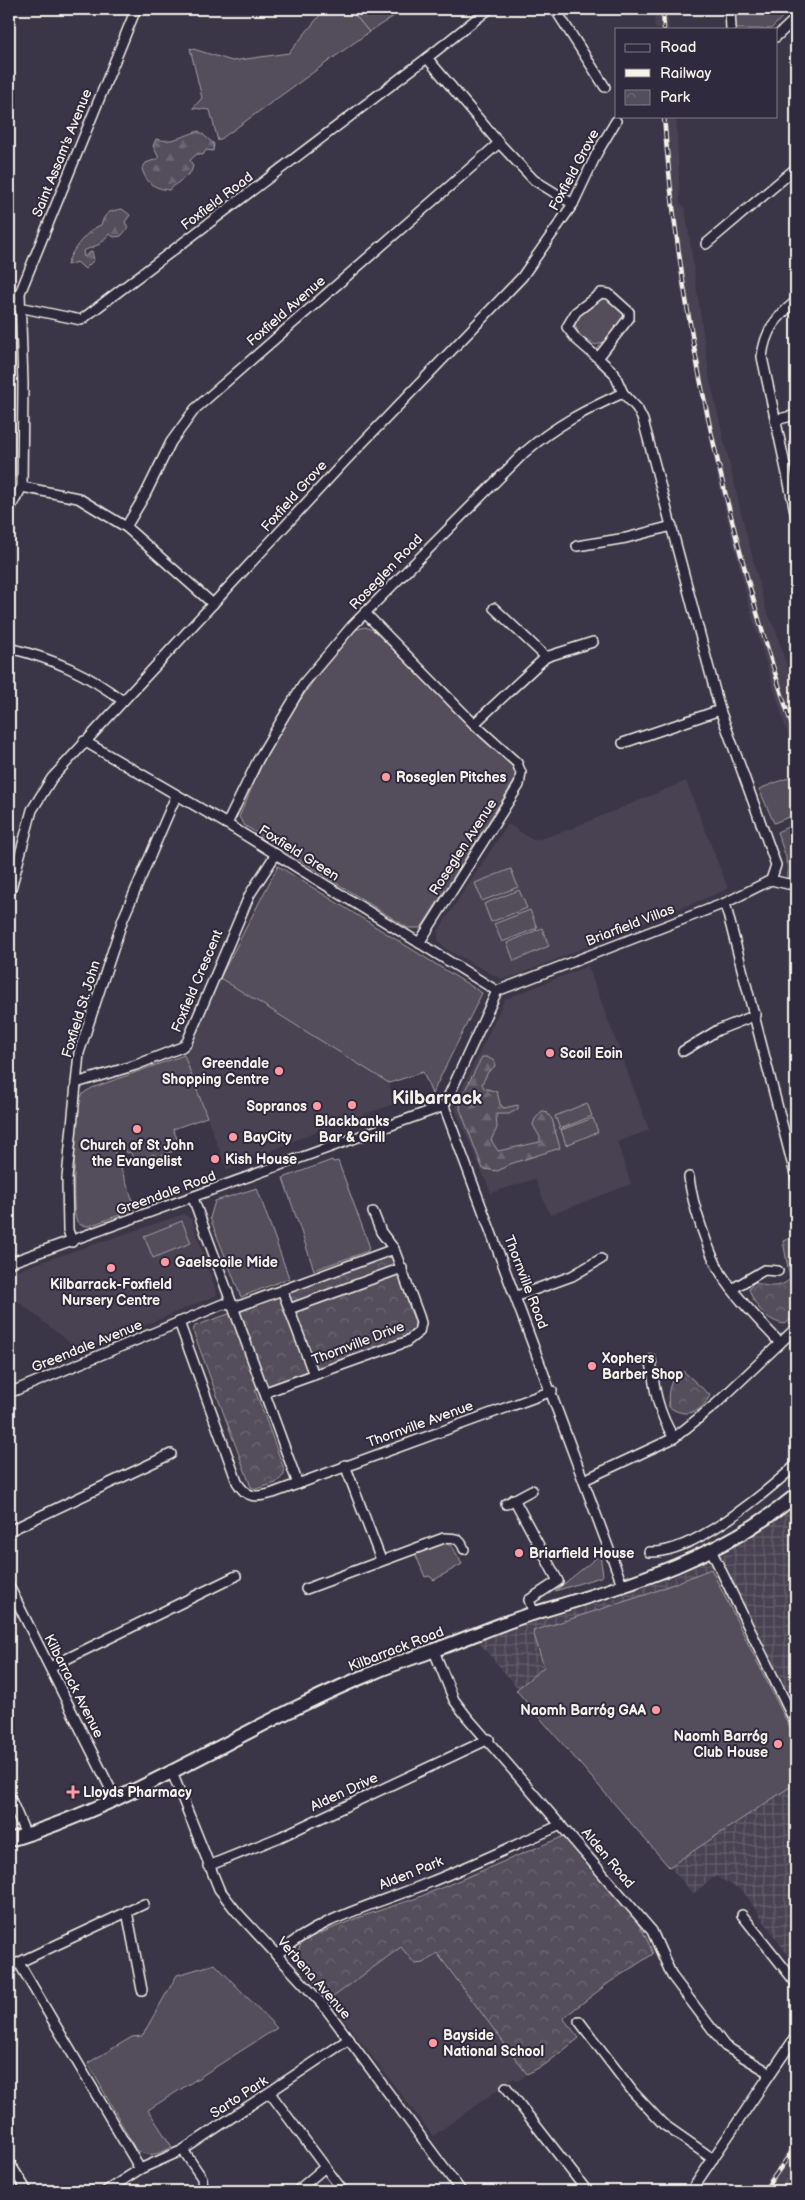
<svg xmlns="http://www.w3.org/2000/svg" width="805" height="2200" font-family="'Balsamiq Sans',sans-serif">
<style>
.built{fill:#484352}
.industrial{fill:url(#industrial-grid)}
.grass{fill:#534e5c;stroke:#a4a0a2}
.forest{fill:url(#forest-firs);stroke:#a4a0a2}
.park{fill:url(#park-crowns);stroke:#a4a0a2}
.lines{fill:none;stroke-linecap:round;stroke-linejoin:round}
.street-casing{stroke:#f4f1e8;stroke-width:12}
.secondary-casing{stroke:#f4f1e8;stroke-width:16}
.street{stroke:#2f2a3d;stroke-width:9}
.secondary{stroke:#2f2a3d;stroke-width:12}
.rail-casing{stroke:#f4f1e8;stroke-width:4.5}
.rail{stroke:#2f2a3d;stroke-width:2.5;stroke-dasharray:8;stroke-linecap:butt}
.poi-dot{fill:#ff9aa2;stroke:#2f2a3d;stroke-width:2}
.labels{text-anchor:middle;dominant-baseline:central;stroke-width:4;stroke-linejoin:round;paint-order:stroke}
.street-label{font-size:14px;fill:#f4f1e8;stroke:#2f2a3d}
.poi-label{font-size:14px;font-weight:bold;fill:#f4f1e8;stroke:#2f2a3d;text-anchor:start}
.district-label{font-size:19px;font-weight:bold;fill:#f4f1e8;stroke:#2f2a3d}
</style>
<defs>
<pattern id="industrial-grid" width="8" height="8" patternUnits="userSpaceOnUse" patternTransform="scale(1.25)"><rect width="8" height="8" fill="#484352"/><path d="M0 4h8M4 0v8" fill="none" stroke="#635f6b"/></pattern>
<pattern id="forest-firs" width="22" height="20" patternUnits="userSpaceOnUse" patternTransform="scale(1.25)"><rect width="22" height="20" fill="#534e5c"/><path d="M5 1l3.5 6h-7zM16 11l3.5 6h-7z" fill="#6c6873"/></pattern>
<pattern id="park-crowns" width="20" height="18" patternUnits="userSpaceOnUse" patternTransform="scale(1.25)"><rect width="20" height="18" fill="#534e5c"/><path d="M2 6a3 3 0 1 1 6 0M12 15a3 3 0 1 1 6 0" fill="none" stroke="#6c6873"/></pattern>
</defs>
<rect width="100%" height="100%" fill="#3b3647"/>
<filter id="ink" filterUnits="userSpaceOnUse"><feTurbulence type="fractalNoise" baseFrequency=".02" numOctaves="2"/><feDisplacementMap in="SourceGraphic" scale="10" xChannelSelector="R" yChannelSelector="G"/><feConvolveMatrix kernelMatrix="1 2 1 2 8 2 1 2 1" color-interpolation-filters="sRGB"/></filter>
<g filter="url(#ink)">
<g class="built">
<path d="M654,9h14l1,20h-14z"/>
<path d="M661,116h15l4,87 5,5 25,173 33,140 23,89 10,21 20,67v64l-45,-149 -33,-132 -32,-176z"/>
<path d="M686,781l42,108 -213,87 -14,3 -55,-30 -8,-9v-9l70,-107 23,15h9l28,-9z"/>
<path d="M588,966l61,164 -32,12 14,42 -81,31 -15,-36 -44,14 -37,-87 51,-107z"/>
<path d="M220,978l169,105 5,21 -84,30 -83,36 -42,-112z"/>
<path d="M184,1214l8,6 25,75 -136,57 -72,-58v-21z"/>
<path d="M401,1946l23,17 13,-10 90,121 -9,7 -4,-3 -81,58 -104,-136z"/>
<path d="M796,2138v25l-19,28h-17z"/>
</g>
<g class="industrial">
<path d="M796,1502v465l-53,-76 -28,-15 -22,18 -217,-255 131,-38 66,-24 53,-24z"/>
<path d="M796,2163v28h-19z"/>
</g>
<g class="grass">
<path d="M325,9h25l19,23 -151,109 -8,-31 -17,-2 9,-10 -12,-50 42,13 57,-8z"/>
<path d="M733,9h51l3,3 -16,17h-36z"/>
<path d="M601,298h6l15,12 2,9 -18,22 -10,4 -16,-8 -5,-12 3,-8z"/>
<path d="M365,627l8,3 139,136 4,8 -1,6 -94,148h-13l-164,-103 -5,-8 25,-57 26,-45 35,-51 30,-34z"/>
<path d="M796,775v31l-5,10 -17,7 -15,-34z"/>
<path d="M796,823v53l-9,3 -1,-22 -9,-25z"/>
<path d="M278,866l204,127 -50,101 -9,-22 -34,11 -169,-105z"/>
<path d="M511,869l7,18 -36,14 -7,-18z"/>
<path d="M519,890l8,18 -36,14 -7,-18z"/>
<path d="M530,910l7,18 -35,14 -8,-18z"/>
<path d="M542,928l7,18 -35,15 -7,-18z"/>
<path d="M184,1055l23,62 -34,12 8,19 -25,10 -2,-4 -18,8 -6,-10 -3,1 -3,-6 -10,3 22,59 -47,17 -8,-1c-3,-2 -4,-3 -5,-6 -5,-12 -1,-115 6,-124 2,-3 7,-5 10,-7z"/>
<path d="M587,1103l5,13 -32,13 -5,-13z"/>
<path d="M593,1118l5,14 -32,13 -5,-15z"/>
<path d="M332,1160l1,2 5,-1 31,84 -1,6 -54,19 -31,-92z"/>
<path d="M257,1188l32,90 -48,19 -31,-79 5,-17z"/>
<path d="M182,1221l9,22 -38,15 -9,-22z"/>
<path d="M441,1542l11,4 10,18 -28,16 -5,-4 -4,1 -10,-24z"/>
<path d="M600,1555l3,20 -3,2 -45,14z"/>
<path d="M711,1569l85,171v43l-127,84 -153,-177 28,-23 -11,-36 115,-37z"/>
<path d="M215,1964l62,64 -129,82 24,37c-14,7 -22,11 -36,3l-48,-87 44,-26 10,-1 35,-61z"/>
</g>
<g class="forest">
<path d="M199,131l15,13 -1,7 -7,-1 -3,5 -6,-1 -7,6 3,6 -2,6 -22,18c-15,-2 -22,-6 -27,-21l4,-6 13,-5 -6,-12 3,-7c14,5 29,-4 43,-8z"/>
<path d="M122,209l8,6 -5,7 3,6 -7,8 -7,1 -5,-3 -9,10 -17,7 1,6 8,-6 2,9 -9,9 -8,-7 -10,3c3,-13 21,-36 34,-40 4,-13 9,-14 21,-16z"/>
<path d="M482,1057h5l7,4 1,5 -7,6 -6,12 2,4 13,4 3,12 4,4 14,-3v4l-9,5h-13l1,14 -6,12 7,11 42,-9v-5l-7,-12 2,-6 7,-8h3l7,8 8,29 -50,16 -12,7 -15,-2 -23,-60 1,-11z"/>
</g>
<g class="park">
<path d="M350,9h55l-36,23z"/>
<path d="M796,1236v79l-11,9c-18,-2 -31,-19 -36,-35l5,-7c12,5 26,7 36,-3l-7,-38z"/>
<path d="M389,1257l4,1 22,65 -1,6 -8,7 -151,54 29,79v6l-8,8 -20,6 -5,-2 -58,-156 2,-5z"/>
<path d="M683,1371l27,24c-9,19 -25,23 -41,12 -2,-13 0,-25 9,-35z"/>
<path d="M562,1837l6,3c29,36 70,70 85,114l-43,28 -47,36 16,20 -33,26 -19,10 -90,-121 -13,10 -9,1 -14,-17 -72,53 -30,-38 -1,-11 3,-7 8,-6 48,-20 60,-20z"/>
</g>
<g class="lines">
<g class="street-casing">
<g id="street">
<path d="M555,9l50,78"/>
<path d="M730,9l1,20"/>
<path d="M776,37l20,-19"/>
<path d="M427,58l72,85 35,37 39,24"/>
<path d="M706,244l90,-76"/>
<path d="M796,301c-20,17 -31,29 -34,56l34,159"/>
<path d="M9,305l72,15 346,-262 62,-49"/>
<path d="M598,358l-22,-19 -9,-12 9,-15 25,-19 8,1 20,18v6l-31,40 16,15 9,20 14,15 6,12 77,290 56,155 -5,15"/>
<path d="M775,420l21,-5"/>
<path d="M22,487l56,11 48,29 87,77"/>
<path d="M9,510l13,-23 1,-103 -3,-91 116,-284"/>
<path d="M126,527l19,-32 26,-53 24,-33 304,-266"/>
<path d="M577,546l49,-8 46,-12"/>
<path d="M365,613l109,111 43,39 4,10 -2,12 -100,158"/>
<path d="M9,648c45,11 77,25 114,53"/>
<path d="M546,657l47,-15"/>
<path d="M474,724l72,-67 -52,-49"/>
<path d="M84,741l143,83 270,167"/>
<path d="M623,743l97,-33"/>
<path d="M227,824l31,-64 45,-76 49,-58 173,-174c30,-26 62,-43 98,-59"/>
<path d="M771,880l17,4 8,-1"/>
<path d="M9,896l23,-86 20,-32 294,-318 176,-183 51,-73 24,-51 19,-32"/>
<path d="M725,903l71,275"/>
<path d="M497,991l-53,115 179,481"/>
<path d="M497,991l228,-88 46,-23"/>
<path d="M683,1051l35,-21 38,-15"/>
<path d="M76,1083l60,-18 46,-18 5,-5 63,-148 26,-40"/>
<path d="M689,1177c3,27 19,75 33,98 16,25 38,46 58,68"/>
<path d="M193,1198c35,96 70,190 105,286"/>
<path d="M72,1242l-4,-12 -1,-52 12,-125 44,-134 53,-123"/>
<path d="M9,1263l435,-157"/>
<path d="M732,1289l32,-19 14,1"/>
<path d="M282,1290l32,85"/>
<path d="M517,1296l55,-20 29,-17"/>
<path d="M289,1309l113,-41"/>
<path d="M179,1322l58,160c9,16 19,16 36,11l279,-102"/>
<path d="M651,1360c3,29 7,53 23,78"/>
<path d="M266,1392l140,-50 13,-10 2,-9 -2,-7 -25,-67 -13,-17 -8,-20"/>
<path d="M9,1393l214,-89 16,2 155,-57"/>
<path d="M345,1465l36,95"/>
<path d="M584,1480l90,-42 42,-34 80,-76"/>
<path d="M514,1499l44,82 -29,19 5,14"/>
<path d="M506,1504l26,-14"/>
<path d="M9,1531l162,-77"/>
<path d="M711,1550l85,174"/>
<path d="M649,1552c43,3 116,-59 147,-87"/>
<path d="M9,1586l106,212"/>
<path d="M306,1589l138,-51c11,0 16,0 20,11"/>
<path d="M434,1651l20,49 13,17 185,214 20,45 53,70 45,27"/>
<path d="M50,1667l186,-91"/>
<path d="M171,1770l48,119 17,22 88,95 137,185"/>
<path d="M9,1795l17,40"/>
<path d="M208,1866l72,-29 209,-98"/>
<path d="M127,1911l15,79"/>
<path d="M742,1915l54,68"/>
<path d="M276,1955c44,-38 99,-50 152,-72 45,-18 89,-39 133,-58"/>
<path d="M19,1963l121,206"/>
<path d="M9,1967l135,-63"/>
<path d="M579,2021l54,71 30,32 50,35"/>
<path d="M506,2087l81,104"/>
<path d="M270,2093l73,98"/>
<path d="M183,2150l19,28 1,13"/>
<path d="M9,2162l18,29"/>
<path d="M106,2191l34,-22 43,-19 166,-111"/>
<path d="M297,2191l27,-23"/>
<path d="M691,2191l105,-155"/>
</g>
</g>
<g class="secondary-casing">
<path id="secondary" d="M9,1840c129,-38 242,-118 366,-168 18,-8 38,-14 57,-21 31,-11 62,-25 93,-35 96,-29 193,-55 271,-121"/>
</g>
<use href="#street" class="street"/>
<use href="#secondary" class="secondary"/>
<g class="rail-casing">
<g id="rail">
<path d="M663,9l1,20"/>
<path d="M664,116c16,212 65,421 132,622"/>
<path d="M764,2191l32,-45"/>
</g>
</g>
<use href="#rail" class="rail"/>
</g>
</g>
<g class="poi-dot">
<circle cx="386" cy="777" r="5"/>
<circle cx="550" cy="1053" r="5"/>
<circle cx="279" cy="1071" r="5"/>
<circle cx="352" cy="1105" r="5"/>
<circle cx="317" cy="1106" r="5"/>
<circle cx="137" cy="1129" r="5"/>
<circle cx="233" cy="1137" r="5"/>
<circle cx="215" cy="1159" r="5"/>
<circle cx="165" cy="1262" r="5"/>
<circle cx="111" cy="1268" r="5"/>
<circle cx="592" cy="1366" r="5"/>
<circle cx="519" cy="1553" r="5"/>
<circle cx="656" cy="1710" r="5"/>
<circle cx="778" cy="1744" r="5"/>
<path d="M70.5 1784.5h5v5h5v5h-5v5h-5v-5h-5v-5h5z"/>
<circle cx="433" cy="2043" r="5"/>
</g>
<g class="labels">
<g class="street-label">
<text transform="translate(62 153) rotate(-68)">Saint Assam's Avenue</text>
<text transform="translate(574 170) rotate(-62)">Foxfield Grove</text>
<text transform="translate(217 201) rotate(-37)">Foxfield Road</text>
<text transform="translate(286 311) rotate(-41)">Foxfield Avenue</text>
<text transform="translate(294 496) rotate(-48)">Foxfield Grove</text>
<text transform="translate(386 572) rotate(-46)">Roseglen Road</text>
<text transform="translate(463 847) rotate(-57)">Roseglen Avenue</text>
<text transform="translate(299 853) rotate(32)">Foxfield Green</text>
<text transform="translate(630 925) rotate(-21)">Briarfield Villas</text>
<text transform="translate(197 981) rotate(-67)">Foxfield Crescent</text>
<text transform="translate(81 1009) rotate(-73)">Foxfield St. John</text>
<text transform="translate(166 1193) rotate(-20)">Greendale Road</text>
<text transform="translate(526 1282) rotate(69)">Thornville Road</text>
<text transform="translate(358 1343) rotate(-21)">Thornville Drive</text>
<text transform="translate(87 1346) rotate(-22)">Greendale Avenue</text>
<text transform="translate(420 1424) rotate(-20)">Thornville Avenue</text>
<text transform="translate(396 1649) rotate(-21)">Kilbarrack Road</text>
<text transform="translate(74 1686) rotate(63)">Kilbarrack Avenue</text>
<text transform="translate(344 1792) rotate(-25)">Alden Drive</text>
<text transform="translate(608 1858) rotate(50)">Alden Road</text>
<text transform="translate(411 1873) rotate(-22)">Alden Park</text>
<text transform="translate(314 1978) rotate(49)">Verbena Avenue</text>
<text transform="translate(239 2097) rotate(-33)">Sarto Park</text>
</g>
<g class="poi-label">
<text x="396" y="777">Roseglen Pitches</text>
<text x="560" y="1053">Scoil Eoin</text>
<text x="269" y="1063" text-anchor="end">Greendale<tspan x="269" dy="16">Shopping Centre</tspan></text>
<text x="307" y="1106" text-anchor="end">Sopranos</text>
<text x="352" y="1121" text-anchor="middle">Blackbanks<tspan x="352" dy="16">Bar &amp; Grill</tspan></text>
<text x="243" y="1137">BayCity</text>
<text x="137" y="1145" text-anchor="middle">Church of St John<tspan x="137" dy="16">the Evangelist</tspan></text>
<text x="225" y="1159">Kish House</text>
<text x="175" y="1262">Gaelscoile Mide</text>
<text x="111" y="1284" text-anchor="middle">Kilbarrack-Foxfield<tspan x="111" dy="16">Nursery Centre</tspan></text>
<text x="602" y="1358">Xophers<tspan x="602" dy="16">Barber Shop</tspan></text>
<text x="529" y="1553">Briarfield House</text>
<text x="646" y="1710" text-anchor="end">Naomh Barróg GAA</text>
<text x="768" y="1736" text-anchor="end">Naomh Barróg<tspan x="768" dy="16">Club House</tspan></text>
<text x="83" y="1792">Lloyds Pharmacy</text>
<text x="443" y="2035">Bayside<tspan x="443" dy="16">National School</tspan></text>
</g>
<g class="district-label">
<text x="437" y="1098">Kilbarrack</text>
</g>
</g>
<rect width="805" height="2200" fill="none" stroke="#2f2a3d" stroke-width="30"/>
<rect x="15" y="15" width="775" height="2170" fill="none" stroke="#f4f1e8" stroke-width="2" filter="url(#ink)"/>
<rect x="615" y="28" width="162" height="90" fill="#2f2a3d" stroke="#7e7a81"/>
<rect x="625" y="44" width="25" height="8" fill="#2f2a3d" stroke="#7e7a81"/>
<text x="660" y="52" font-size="15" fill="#f4f1e8">Road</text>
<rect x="625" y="69" width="25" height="8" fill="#f4f1e8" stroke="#7e7a81"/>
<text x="660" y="78" font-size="15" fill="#f4f1e8">Railway</text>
<rect x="625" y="90" width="25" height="15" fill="url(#park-crowns)" stroke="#7e7a81"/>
<text x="660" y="102" font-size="15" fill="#f4f1e8">Park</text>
</svg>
